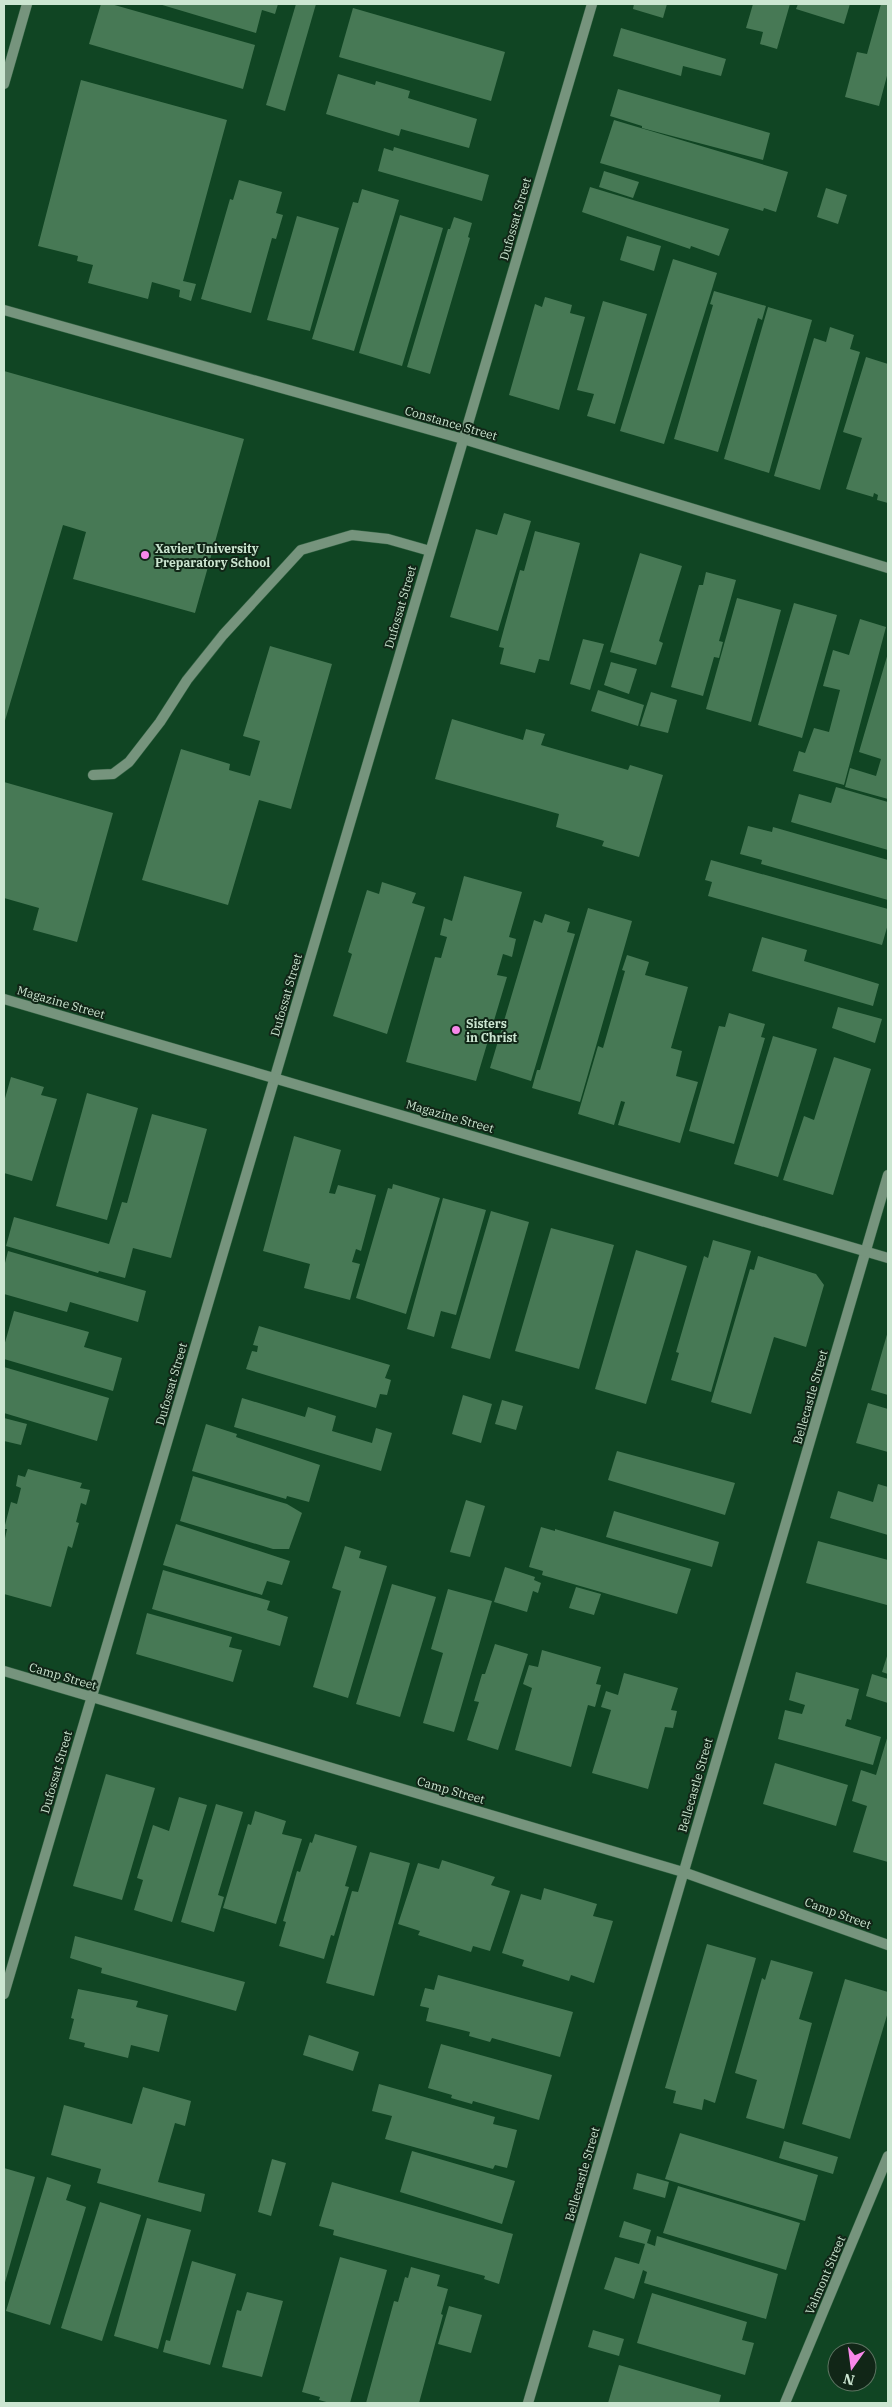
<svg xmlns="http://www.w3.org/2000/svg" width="892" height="2407" font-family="'IBM Plex Serif',serif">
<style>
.building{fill:#477955}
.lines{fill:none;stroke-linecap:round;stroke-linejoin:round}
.service-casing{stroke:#326242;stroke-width:11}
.minor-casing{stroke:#326242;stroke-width:11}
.tertiary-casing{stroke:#326242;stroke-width:11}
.service{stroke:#76947d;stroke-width:10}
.minor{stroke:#76947d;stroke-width:10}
.tertiary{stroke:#76947d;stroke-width:10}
.poi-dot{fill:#f888ea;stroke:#112617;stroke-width:2}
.labels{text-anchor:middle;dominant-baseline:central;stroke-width:4;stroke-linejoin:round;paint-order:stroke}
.street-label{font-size:12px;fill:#cce6d1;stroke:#112617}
.poi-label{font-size:12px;font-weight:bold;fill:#cce6d1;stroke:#112617;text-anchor:start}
</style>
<rect width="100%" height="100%" fill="#104523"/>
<g class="building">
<path d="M101,4h10l144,41 -12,44 -154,-45z"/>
<path d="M159,4h119l-3,10 -13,-4 -6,23z"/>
<path d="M296,4h20l-31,107 -19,-6z"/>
<path d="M634,4h33l-4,14 -30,-9z"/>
<path d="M753,4h37l-13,45 -17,-5 3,-12 -17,-4z"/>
<path d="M798,4h52l-6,20 -48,-15z"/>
<path d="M881,4h7v68l-9,34 -34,-9 12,-45 10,2z"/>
<path d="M353,8l152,44 -14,49 -152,-44z"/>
<path d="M621,28l105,31 -5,17 -38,-10 -2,10 -68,-20z"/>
<path d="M338,74l37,11 1,-4 34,10 -2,7 69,21 -8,29 -68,-19 -2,7 -73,-22z"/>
<path d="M81,80l146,40 -44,161 13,3 -5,17 -12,-4 1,-7 -28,-8 -4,17 -60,-16 5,-18 -16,-4 1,-5 -40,-10z"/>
<path d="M618,89l152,44 -7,27 -121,-32v-2l-32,-10z"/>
<path d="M614,120l174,52 -12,40 -12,-4 -1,3 -163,-48z"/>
<path d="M394,147l95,28 -7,26 -104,-30 6,-23 9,3z"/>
<path d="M604,171l35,11 -6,16 -34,-11z"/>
<path d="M239,180l43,12 -6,21 7,2 -7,24 -4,-1 -21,75 -50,-14 29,-100 3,1z"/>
<path d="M590,187l139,42 -10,27 -28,-10 -1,3 -108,-37z"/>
<path d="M826,188l21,7 -9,29 -21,-7z"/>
<path d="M362,189l37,11 -45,151 -42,-12 41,-137 5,1z"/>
<path d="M400,215l43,13 -41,138 -43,-13z"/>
<path d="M297,216l42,12 -29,103 -43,-11z"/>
<path d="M454,217l18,6 -4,14 2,1 -40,136 -23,-7 41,-138h2z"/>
<path d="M627,236l34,10 -7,25 -34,-11z"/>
<path d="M673,259l44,14 -53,171 -44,-13z"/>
<path d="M714,291l52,15 -4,14 -4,-2 -40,134 -44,-13 39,-134 -3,-1z"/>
<path d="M545,297l27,8 -2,8 15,4 -26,93 -50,-15 26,-91 7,3z"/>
<path d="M603,301l44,13 -32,110 -28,-8 7,-22 -17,-4z"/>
<path d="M768,307l44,13 -43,153 -45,-14z"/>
<path d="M830,327l24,8 -4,14 10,3 -40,138 -46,-14 40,-138 12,4z"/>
<path d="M866,357l22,7v139l-11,-3 1,-5 -4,-2 -1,4 -27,-8 16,-51 -19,-6z"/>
<path d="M4,371l240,68 -49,174 -122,-34 13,-47 -23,-7 -59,199z"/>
<path d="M504,513l27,8 -33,110 -48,-14 26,-88 21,6z"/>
<path d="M535,531l45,12 -31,118 -10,-2 -4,14 -35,-9 4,-16 -5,-1 21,-77 4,1z"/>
<path d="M640,553l42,13 -23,75 4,2 -7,22 -46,-13z"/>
<path d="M706,572l30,8 -17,61 4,1 -4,16 -5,-1 -11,39 -32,-9 28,-102h4z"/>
<path d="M737,598l44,12 -30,112 -45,-13z"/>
<path d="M794,603l43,12 -35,123 -44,-13z"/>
<path d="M860,619l26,8 -42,158 -51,-14 6,-20 6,2 9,-25 15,4 11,-42 -17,-4 10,-36 16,5z"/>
<path d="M583,639l21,5 -14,46 -20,-6z"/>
<path d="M270,646l62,18 -41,145 -32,-9 -31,105 -86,-25 39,-131 49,15 -1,6 21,6 10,-35 -17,-5z"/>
<path d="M888,653v146l-43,-12 5,-19 26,8 5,-17 -22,-7z"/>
<path d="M611,662l26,7 -8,25 -25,-9z"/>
<path d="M598,690l46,15 -6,21 -47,-15z"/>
<path d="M651,692l26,8 -9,33 -28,-7z"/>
<path d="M452,719l71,21 3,-11 19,5 -4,11 87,25 2,-5 33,10 -24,82 -37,-11 2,-5 -48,-14 3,-13 -124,-35z"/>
<path d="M4,782l109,31 -36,129 -44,-12 6,-22 -35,-10z"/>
<path d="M836,787l52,15v48l-97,-28 8,-28 32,9z"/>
<path d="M748,826l24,6 1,-5 115,33v40l-127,-36 1,-4 -22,-6z"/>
<path d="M711,860l177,49v15l-6,21 -174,-49 4,-14 -7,-2z"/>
<path d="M464,876l58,16 -13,45 7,2 -4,18 -9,-3 -6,21 10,2 -31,104 -70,-19 29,-105 6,1 6,-21 -7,-2 4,-17 8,3z"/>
<path d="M382,882l34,11 -4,10 13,4 -38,127 -54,-18 19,-62 -4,-2 19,-62 12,4z"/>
<path d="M588,908l44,13 -52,181 -48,-14 5,-18h3z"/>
<path d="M545,914l25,8 -3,10 8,2 -44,147 -41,-13 44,-148 8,3z"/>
<path d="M762,937l45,13 -3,11 75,23 -6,22 -121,-35z"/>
<path d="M627,955l22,7 -4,13 43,12 -17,61 11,3 -6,25 22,6 -18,61 -62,-18 7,-23 -4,-1 -7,24 -36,-11 20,-68 5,2 22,-77 -3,-1z"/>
<path d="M838,1007l44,12 -7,24 -43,-15z"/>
<path d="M729,1013l36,11 -4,13 4,1 -31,106 -45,-13 30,-105 6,1z"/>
<path d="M773,1036l44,13 -39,128 -44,-13z"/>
<path d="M834,1057l37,12 -38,126 -50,-15 21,-64 10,4z"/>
<path d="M11,1077l33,10 -3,8 16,4 -25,82 -28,-8v-71z"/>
<path d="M87,1093l51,15 -31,112 -51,-14z"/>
<path d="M152,1114l55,15 -36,129 -38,-10 -8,30 -26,-7 -1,2 -92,-27 8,-29 95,27 13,-42 5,1z"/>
<path d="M294,1136l47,14 -12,43 6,1 3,-9 38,10 -15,56 -5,-2 -4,13 8,2 -10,36 -46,-12 6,-24 -47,-13z"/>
<path d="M393,1184l47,14 -34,116 -50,-16 32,-110 4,1z"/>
<path d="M443,1198l43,12 -30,105 -15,-4 -7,26 -27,-8z"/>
<path d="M491,1211l38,11 -39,137 -39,-11z"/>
<path d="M551,1228l63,17 -35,124 -64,-18z"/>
<path d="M713,1240l38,11 -40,141 -40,-12 8,-27 -3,-1 28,-96 4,2z"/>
<path d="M636,1250l51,16 -41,138 -51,-15z"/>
<path d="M8,1251l138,40 -8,31 -68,-20 -3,10 -63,-18v-27z"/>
<path d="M758,1256l58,18 8,11 -18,62 -32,-10 -23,77 -40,-12 39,-133 4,1z"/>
<path d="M14,1311l75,21 -5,15 38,11 -9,33 -109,-32v-13z"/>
<path d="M259,1326l131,39 -5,13 6,2 -4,15 -7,-1 -4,14 -130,-39 6,-18 5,1 1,-6 -5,-1z"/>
<path d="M888,1331v64l-17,-5z"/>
<path d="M4,1367l105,31 -12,43 -93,-28z"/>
<path d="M463,1395l29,9 -11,39 -29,-9z"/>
<path d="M242,1398l63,19 3,-10 28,9 -4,15 40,12 4,-15 16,5 -11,38 -147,-44z"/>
<path d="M502,1400l21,6 -7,24 -21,-6z"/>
<path d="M868,1403l20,6v43l-32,-9z"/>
<path d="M4,1418l23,6 -6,21 -17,-4z"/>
<path d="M206,1424l31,10 -1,3 84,28 -11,37 -22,-6 -1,3 -94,-28z"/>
<path d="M617,1451l118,32 -10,32 -117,-35z"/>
<path d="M28,1469l54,14 -2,5 10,2 -4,15 -5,-2 -5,19 3,1 -7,25 -4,-2 -17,61 -47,-13v-51l3,-14h-3l7,-27 6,2 4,-16 -5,-2 2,-11 7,2z"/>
<path d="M193,1476l94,28 15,9 -13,36h-16l-93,-28z"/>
<path d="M878,1484l10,3v48l-58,-17 8,-27 35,11z"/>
<path d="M466,1500l19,6 -15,51 -20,-5z"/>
<path d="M614,1511l105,31 -7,25 -106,-30z"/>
<path d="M176,1524l114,37 -8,24 -15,-4 -5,14 -99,-30z"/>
<path d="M541,1527l14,4v-2l136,40 -14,45 -135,-39 1,-4 -14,-4z"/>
<path d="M818,1541l70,19 -1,45 -81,-22z"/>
<path d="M345,1546l16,5 -2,7 28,8 -39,132 -35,-11 28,-96 -9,-3z"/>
<path d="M505,1567l30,10 -1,3 7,3 -3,10 -5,-2 -6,21 -33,-10z"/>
<path d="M163,1570l107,31 -3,9 21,7 -8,29 -128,-37z"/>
<path d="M392,1584l44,13 -36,120 -44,-13z"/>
<path d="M576,1587l25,7 -7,21 -25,-7z"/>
<path d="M448,1589l44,12 -38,131 -31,-9 20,-70 -12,-4z"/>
<path d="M147,1613l85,24 -3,10 13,3 -9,32 -97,-28z"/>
<path d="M495,1644l33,10 -30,96 -31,-10 12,-38 -5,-1 8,-27h3z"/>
<path d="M542,1650l59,17 -5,17 5,1 -6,22 -7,-2 -17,62 -56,-17 17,-62 -9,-4 6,-19 9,2z"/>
<path d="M888,1653v21l-6,-2z"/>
<path d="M796,1672l63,17 -8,31 -4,-1 -2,7 36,11 -8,28 -95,-26 7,-29 17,4 3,-9 -16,-5z"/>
<path d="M624,1673l54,15 -7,22 6,1 -4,17 -8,-1 -17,62 -56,-16 19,-63 -10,-3 5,-16 12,4z"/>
<path d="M872,1674l16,5v24l-22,-7z"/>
<path d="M888,1735v127l-35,-10 14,-46 -15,-5 9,-31 15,5z"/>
<path d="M775,1763l73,22 -12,41 -73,-22z"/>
<path d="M106,1774l49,14 -33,112 -49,-14z"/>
<path d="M179,1797l28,8 -35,117 -38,-12 9,-30 -6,-2 16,-53 16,6z"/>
<path d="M216,1804l27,8 -25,83 6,2 -10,35 -33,-10z"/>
<path d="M255,1811l31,10 -4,13 20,5 -26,85 -53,-16 25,-84 3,1z"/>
<path d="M315,1834l42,12 -12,40 4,1 -15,49 -3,-1 -7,24 -45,-13 7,-24 -3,-1 14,-50 3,1 10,-30 2,1z"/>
<path d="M370,1852l40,11 -36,133 -48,-13 26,-92 6,1z"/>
<path d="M442,1860l53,17 -4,8 19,6 -20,60 -17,-5 -2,6 -53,-17 2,-4 -22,-7 20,-61 21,6z"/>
<path d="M544,1888l53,16 -4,12 20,5 -19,62 -23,-8 -2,6 -47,-15 2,-6 -22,-7 19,-59 20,6z"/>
<path d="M75,1936l170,46 -9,29 -135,-38 1,-5 -32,-10z"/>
<path d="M707,1944l49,14 -41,145 -11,-4 -2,11 -29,-7 3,-12 -11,-3z"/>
<path d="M771,1960l42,12 -14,47 13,4 -28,106 -38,-11 11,-38 -22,-7 27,-95 3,2z"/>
<path d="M438,1975l135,37 -13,45 -68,-19 -2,4 -21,-6 1,-4 -44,-11 3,-13 -9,-2 5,-18 9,2z"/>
<path d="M845,1979l43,13v20l-38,127 -48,-15z"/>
<path d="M78,1989l60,12 -2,6 32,8 -9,37 -28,-7 -3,13 -44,-11 1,-4 -16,-4 5,-20 -3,-1z"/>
<path d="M309,2035l50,17 -6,19 -50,-16z"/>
<path d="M441,2044l111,31 -13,45 -66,-19 -1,3 -21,-6 1,-3 -24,-7z"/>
<path d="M379,2084l116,33 -2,7 24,6 -10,38 -12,-3 -2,4 -108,-30 7,-23 -20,-5z"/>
<path d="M143,2087l48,14 -6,25 -10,-3 -17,59 47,12 -4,18 -104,-29 4,-14 -50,-14 13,-50 68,19z"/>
<path d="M680,2133l138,42 -13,46 -140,-42z"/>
<path d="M784,2141l54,16 -5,17 -54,-16z"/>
<path d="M412,2151l103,30 -13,43 -102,-32z"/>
<path d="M272,2159l14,4 -15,53 -13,-4z"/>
<path d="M4,2168l31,9 -31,109z"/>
<path d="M637,2173l32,9 -4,16 -32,-9z"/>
<path d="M47,2177l24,8 -5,15 20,7 -36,118 -44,-14z"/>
<path d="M332,2182l181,52 -14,50 -15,-5 1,-3 -152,-41 1,-5 -15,-4z"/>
<path d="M678,2186l122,37 -14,47 -123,-37z"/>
<path d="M100,2202l41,13 -39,126 -41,-13z"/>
<path d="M147,2218l44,12 -33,119 -44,-13z"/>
<path d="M624,2221l27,9 -4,13 8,3 2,-10 121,38 -12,45 -122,-36 3,-11 -4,-2 -9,29 -30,-10 11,-32 24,7 6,-20 -26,-7z"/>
<path d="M340,2257l47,13 -37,133h-20l-11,-3 1,-3 -18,-5z"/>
<path d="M192,2261l44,13 -26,91 -47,-13 3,-12 4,1z"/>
<path d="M411,2267l29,8 -3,11 11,3 -7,25 2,1 -24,88h-53l28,-102 4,1 7,-25 3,1z"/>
<path d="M247,2292l36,9 -21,76 -40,-10 15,-57 4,1z"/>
<path d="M652,2293l95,29 -5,18 12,3 -9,32 -108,-32z"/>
<path d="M449,2306l33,9 -11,38 -33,-9z"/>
<path d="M593,2330l31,9 -5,17 -31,-9z"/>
<path d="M619,2365l102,30 -2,8h-111z"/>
</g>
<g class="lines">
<g class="service-casing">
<path id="service" d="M93,775l20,-1 16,-12 31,-40 27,-42 36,-45 78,-85 51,-15 36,4 42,12"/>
</g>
<g class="minor-casing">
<g id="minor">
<path d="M4,84l23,-80"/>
<path d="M4,310l459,129 425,129"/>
<path d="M4,1671l679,201 205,73"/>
<path d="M4,1994l588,-1990"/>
<path d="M528,2403l360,-1228"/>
<path d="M785,2403l103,-247"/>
</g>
</g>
<g class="tertiary-casing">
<path id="tertiary" d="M4,999l884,259"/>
</g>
<use href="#service" class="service"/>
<use href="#minor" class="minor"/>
<use href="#tertiary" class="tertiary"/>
</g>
<g class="poi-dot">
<circle cx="145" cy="555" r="5"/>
<circle cx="456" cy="1030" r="5"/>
</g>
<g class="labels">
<g class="street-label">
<text transform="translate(515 219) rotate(-74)">Dufossat Street</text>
<text transform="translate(451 423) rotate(16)">Constance Street</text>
<text transform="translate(400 607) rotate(-74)">Dufossat Street</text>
<text transform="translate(286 995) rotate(-74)">Dufossat Street</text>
<text transform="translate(61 1002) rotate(16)">Magazine Street</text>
<text transform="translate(450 1116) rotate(16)">Magazine Street</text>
<text transform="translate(171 1384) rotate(-74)">Dufossat Street</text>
<text transform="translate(810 1397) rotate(-74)">Bellecastle Street</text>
<text transform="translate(63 1676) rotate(16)">Camp Street</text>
<text transform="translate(56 1772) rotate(-74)">Dufossat Street</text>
<text transform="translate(695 1785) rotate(-74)">Bellecastle Street</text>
<text transform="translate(451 1790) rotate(16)">Camp Street</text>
<text transform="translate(838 1913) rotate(20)">Camp Street</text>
<text transform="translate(582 2174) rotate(-74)">Bellecastle Street</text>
<text transform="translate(825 2275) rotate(-67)">Valmont Street</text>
</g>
<g class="poi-label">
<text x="155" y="548">Xavier University<tspan x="155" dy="14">Preparatory School</tspan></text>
<text x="466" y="1023">Sisters<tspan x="466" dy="14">in Christ</tspan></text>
</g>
</g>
<rect width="892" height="2407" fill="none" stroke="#cce6d1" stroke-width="10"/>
<g transform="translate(852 2367) rotate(194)"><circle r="24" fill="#112617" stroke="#5c7361"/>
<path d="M0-4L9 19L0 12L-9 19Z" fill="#f888ea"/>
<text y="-8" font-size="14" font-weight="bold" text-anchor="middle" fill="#cce6d1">N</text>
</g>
</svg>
